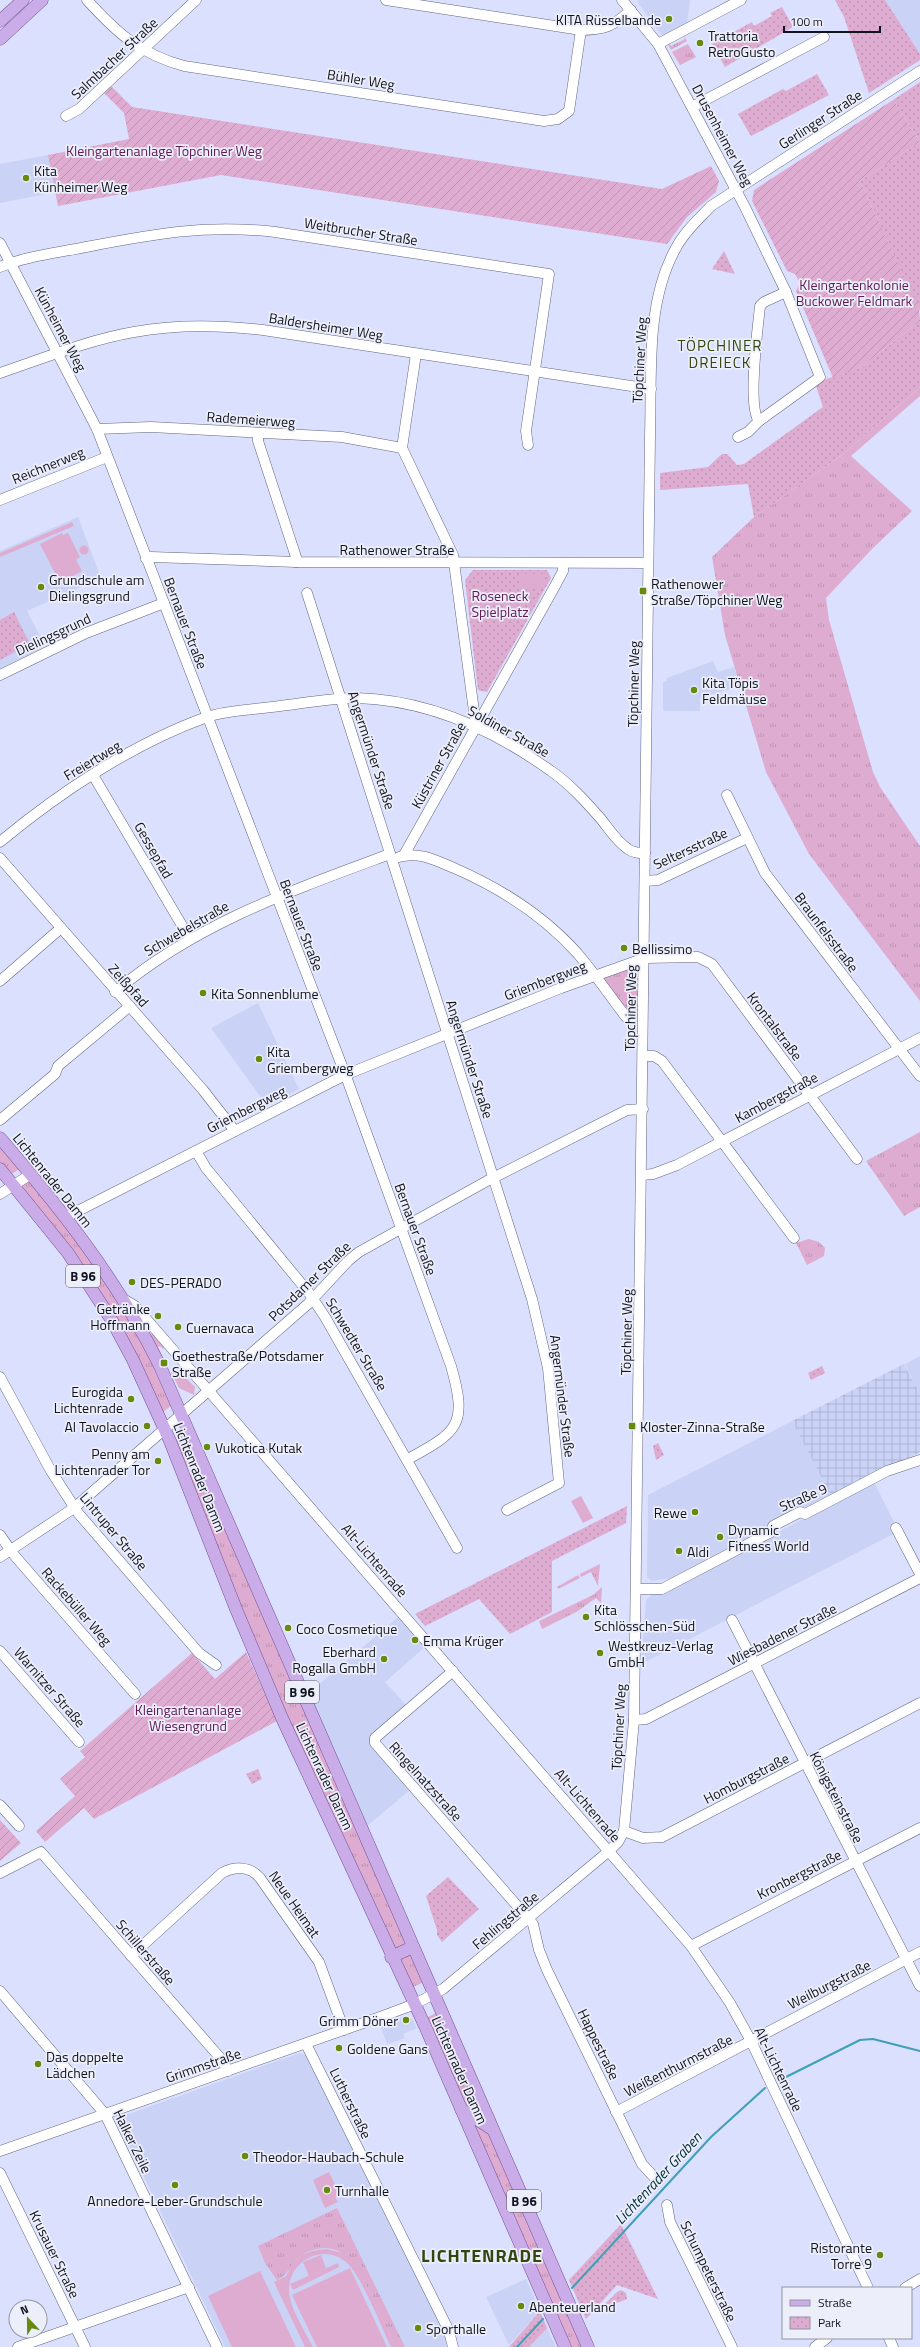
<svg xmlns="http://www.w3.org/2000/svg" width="920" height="2347" font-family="'Titillium Web',sans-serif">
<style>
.built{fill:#cad2f6}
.industrial{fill:url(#industrial-grid)}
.grass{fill:url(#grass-tufts)}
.park{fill:url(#park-dots)}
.garden{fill:url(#garden-furrows)}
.pitch{fill:#deacd0}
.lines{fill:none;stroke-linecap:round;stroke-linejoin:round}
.stream{stroke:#409fb6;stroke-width:2}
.minor-casing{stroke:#61667f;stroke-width:11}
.major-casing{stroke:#725297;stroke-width:13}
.minor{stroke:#fff;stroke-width:10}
.major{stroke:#caace8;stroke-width:12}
.poi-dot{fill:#66890e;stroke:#eceefa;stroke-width:1.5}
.labels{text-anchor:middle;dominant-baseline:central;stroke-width:3.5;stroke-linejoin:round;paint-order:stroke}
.shield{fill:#eceefa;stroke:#53555f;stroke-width:1}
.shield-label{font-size:13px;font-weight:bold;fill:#11131d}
.poi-label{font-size:14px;fill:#11131d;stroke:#eceefa;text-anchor:start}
.street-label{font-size:14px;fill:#11131d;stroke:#eceefa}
.park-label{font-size:14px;fill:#5f1953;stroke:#eceefa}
.neighbourhood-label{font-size:15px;letter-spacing:1px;fill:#344610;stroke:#eceefa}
.water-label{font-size:15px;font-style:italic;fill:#013039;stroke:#eceefa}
.district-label{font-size:18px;font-weight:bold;letter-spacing:1px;fill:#344610;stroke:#eceefa}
</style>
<defs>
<pattern id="industrial-grid" width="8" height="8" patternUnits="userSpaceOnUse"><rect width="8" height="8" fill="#cad2f6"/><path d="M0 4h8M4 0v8" fill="none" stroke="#acb3d2"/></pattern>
<pattern id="grass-tufts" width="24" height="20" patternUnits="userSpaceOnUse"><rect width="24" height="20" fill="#deacd0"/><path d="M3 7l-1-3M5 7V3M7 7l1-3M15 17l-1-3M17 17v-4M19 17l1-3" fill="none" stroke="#bd93b2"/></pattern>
<pattern id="park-dots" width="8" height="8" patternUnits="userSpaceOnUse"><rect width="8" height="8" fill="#deacd0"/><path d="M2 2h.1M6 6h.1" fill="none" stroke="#bd93b2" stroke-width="1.8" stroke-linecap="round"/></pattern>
<pattern id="garden-furrows" width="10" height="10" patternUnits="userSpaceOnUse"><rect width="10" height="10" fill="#deacd0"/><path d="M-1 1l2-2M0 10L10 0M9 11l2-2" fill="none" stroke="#bd93b2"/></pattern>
</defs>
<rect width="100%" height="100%" fill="#dae0fe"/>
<g class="built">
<path d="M639,0h51l-3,23 -25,13 -25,-35z"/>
<path d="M885,0h35v54l-28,-43z"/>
<path d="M48,155l8,37 -56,11v-39z"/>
<path d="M78,517l23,61 -74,33 18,35 -45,23v-118z"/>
<path d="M713,661l5,11 16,-5 6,19 -40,12v13h-37v-29l4,-1v-3z"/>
<path d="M258,1003l41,86 -32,17 -56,-78z"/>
<path d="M920,1356v38l-15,-30z"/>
<path d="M792,1421l40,77 -159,80 -22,3 -4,-4 1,-82z"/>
<path d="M874,1482l21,42 -6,3 6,6 -254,131 5,-64 5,-5 12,-3z"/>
<path d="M399,1616l27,30 -41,36 22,24 -36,31 -1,5 41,47 -45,38 -58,-133z"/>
<path d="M406,2016l6,3 5,9 -14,6 2,4 -18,6 -7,-19z"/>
<path d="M300,2053l7,3 119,238 20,42v11h-221l-107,-225 2,-5z"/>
<path d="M526,2279l14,32 -31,34 -23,-48z"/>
<path d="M547,2328l9,19h-27z"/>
</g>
<path class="industrial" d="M904,1364l16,30v58l-88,46 -40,-77z"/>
<g class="grass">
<path d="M683,34l4,7 -16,9 -4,-7 2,-1 2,4 14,-7z"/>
<path d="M688,44l8,13 -16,8 -8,-13z"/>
<path d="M920,387v9l-69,60 61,55 -40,38 -46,49 3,22 44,152 7,15 40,59v155l-111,-147 -43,-82 -41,-137 -13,-78 42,-40 88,-62z"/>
<path d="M633,967l6,6v46l-7,1 -29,-39 -1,-4z"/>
<path d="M920,1132v75l-16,9 -38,-55z"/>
<path d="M0,1144l21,24 -11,7 -10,-11z"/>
<path d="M29,1181l32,34 74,112 37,78 -10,8 -19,-42 -121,-185z"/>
<path d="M809,1239l10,3 6,6 -1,8 -17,9 -11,-22z"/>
<path d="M154,1333l11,13 -2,3 -3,-3 -2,1 3,7 -2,1 -9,-20z"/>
<path d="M177,1369l18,18 -1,8 -15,-7 -8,-16z"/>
<path d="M184,1432l12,32 -9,4 -13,-28z"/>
<path d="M200,1471l207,472 -12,7 -84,-178 -53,-123 -69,-174z"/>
<path d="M600,1564l-2,22 -7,-14 -10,5 -1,-3z"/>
<path d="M578,1575l2,3 -22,11 -1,-2z"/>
<path d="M602,1587l-1,16 -5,-5 -18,13 -36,18 -3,-8 54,-26z"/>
<path d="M410,1952l14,30 -13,6 -13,-30z"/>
<path d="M438,2012l146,335h-14l-144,-329z"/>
<path d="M337,2208l68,139h-9c-8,-16 -15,-32 -23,-47 -13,-28 -28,-66 -68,-47 -13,7 -15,21 -28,27l-12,-17 -7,-17z"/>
</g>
<g class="park">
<path d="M835,0h50l35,54v6l-51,33 -25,-76z"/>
<path d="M782,7l11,20 -68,40 -13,-23 40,-22 2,4 18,-10 -2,-3z"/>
<path d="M817,74l12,21 -78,41 -13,-22 45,-25 3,2z"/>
<path d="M920,82v229l-60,-130 60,-39 -27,-42z"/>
<path d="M724,251l11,23 -23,-5z"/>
<path d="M920,321v66l-78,68 -88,62 -6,-33 -88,6v-17l48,-6 14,-13h5l10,11 7,-1 79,-57 -8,-24 46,-16z"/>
<path d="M473,570h74l4,8 -64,114 -9,-2 -13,-110z"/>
<path d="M14,612l16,32 -30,16v-40z"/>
<path d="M822,1366l3,7 -14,7 -3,-7z"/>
<path d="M658,1443l6,12 -8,5 -3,-14z"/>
<path d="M627,1506l-1,17 -74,38v51l-42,22 -31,-35 -54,27 -10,-12z"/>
<path d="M258,1769l4,10 -10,5 -6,-10z"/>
<path d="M448,1877l31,32 -37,33 -5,-7v-5l-11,-34z"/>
<path d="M621,2224l37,75 -41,-14 -31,34 -17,-39z"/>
<path d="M621,2290l5,3 1,6 -23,9 -1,-2 14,-14z"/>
<path d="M540,2311l7,17 -18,19h-20z"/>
</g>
<g class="garden">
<path d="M111,86l21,21 530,82 49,-23 8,15 -3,11 -29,25 -20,27 -446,-69 -163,31 -10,-51 81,-16 -5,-26 -20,-20z"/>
<path d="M893,100l27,42 -60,39 59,127 1,13 -59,46 -28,11 -37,-87 4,-8 -5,-9 -8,-3 -35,-70 2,-11z"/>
<path d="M246,1652l31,69 -183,98 -10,-11 -39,34 -9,-11 39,-35 -15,-17 25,-22 -5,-6 112,-98 23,26z"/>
<path d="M0,1820l21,23 -21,18z"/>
</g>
<g class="pitch">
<path d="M72,522l2,4 -74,31v-4z"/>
<path d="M62,533l1,2 5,-2 12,24 -4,3 6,11 -22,12 -20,-39z"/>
<circle cx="84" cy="550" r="4.5"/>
<rect x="519" y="574" width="25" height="15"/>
<path d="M581,1496l12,22 -10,5 -12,-22z"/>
<path d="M329,2172l11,23 -5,2 3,5 -13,6 -12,-28z"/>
<path d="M326,2249l17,4 13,12 40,82h-5c-9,-19 -30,-72 -44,-84 -23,-21 -59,-2 -58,28 1,18 16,40 24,56h-8l-31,-65 12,-6 6,-12 10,-9 10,-4z"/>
<path d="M321,2255l5,13 -17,8 -6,-14z"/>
<path d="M338,2263l1,4 -46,23 -3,-6z"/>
<path d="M350,2268l37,79h-70l-25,-52z"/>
<path d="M260,2271l36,76h-64l-24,-51z"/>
</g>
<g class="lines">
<g class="stream">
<path d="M778,2081l82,-41 13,-1 47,12"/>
<path d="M572,2288l139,-151 54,-49"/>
<path d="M517,2347l26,-28"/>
</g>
<g class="minor-casing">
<g id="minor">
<path d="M87,0c30,33 53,54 97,66l360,55 14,-2 11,-8 12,-81"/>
<path d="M386,0l195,30c25,0 32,-4 50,-20"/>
<path d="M622,0l36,44 87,163 41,85 34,85 -61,44 -11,11 -10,5"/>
<path d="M658,44l83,-44"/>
<path d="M692,107l132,-70"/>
<path d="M66,116l13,-7 117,-109"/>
<path d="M0,243l97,186 250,650 104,287c17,59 7,66 -43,93"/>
<path d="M0,267c27,-11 57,-14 86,-20 67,-13 120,-23 189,-15l274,42 -23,157 2,14"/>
<path d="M0,373c44,-15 88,-33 134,-41 43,-8 86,-7 129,-2l388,59"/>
<path d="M759,421c-12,-14 -1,-94 1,-115l4,-4 22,-10"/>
<path d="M97,429l54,-2 191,10 60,11"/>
<path d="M258,434v7l38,116v5"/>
<path d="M402,448l51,107 23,171"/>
<path d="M402,448l14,-94"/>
<path d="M0,500l107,-43"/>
<path d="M146,559l5,-2 145,5 352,1"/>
<path d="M307,593l225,706 16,69 11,115 -52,27"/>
<path d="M0,675l86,-42 78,-30"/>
<path d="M93,775l97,164"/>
<path d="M727,795l38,78 155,203"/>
<path d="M0,842c60,-50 134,-99 207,-125 19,-7 53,-8 73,-11 25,-3 52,-8 77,-8 70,2 137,32 194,73 19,13 35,31 50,48 8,10 16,23 27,30 5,4 11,4 17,4"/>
<path d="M404,855l151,-269 8,-15v-8"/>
<path d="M399,857c20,-6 38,4 55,11 46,20 91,49 124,86 17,20 32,42 48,63"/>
<path d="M0,858l203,232 32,41"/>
<path d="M645,881l13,-1 89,-42"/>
<path d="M0,981l61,-53"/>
<path d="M115,992c80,-68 178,-102 275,-138"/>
<path d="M643,1056h11l8,5 132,177"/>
<path d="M0,1120l55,-46 3,-8 72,-60"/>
<path d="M196,1151l10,17 103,125 16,24 132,231"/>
<path d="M642,1175l11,-1 24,-9 243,-127"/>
<path d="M0,1194l31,-20"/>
<path d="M66,1217l279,-142 216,-87 84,-30 53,-1 14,7 145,195"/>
<path d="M125,1300l10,6 556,640 39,57 21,38 117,247"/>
<path d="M0,1377l51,94 27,42 121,140 17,12"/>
<path d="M896,1528l24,46"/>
<path d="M0,1535l14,20 121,139"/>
<path d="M0,1557l74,-49 234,-204 40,-43 11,-9 128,-71 140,-71 16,-1"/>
<path d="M636,1589h26l109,-57 2,-6 27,-14 5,2 82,-43 33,-11"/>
<path d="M732,1620l188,366"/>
<path d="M0,1651l79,91"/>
<path d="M453,1671l-78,67v5l158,181 6,26 8,20 95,194 12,13"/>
<path d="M634,1720l12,-1 274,-141"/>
<path d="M0,1805l19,21"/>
<path d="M624,1831l19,7 19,-1 258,-134"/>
<path d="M0,1873l41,-21 181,208 6,11"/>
<path d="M691,1946l229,-118"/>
<path d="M131,1956l91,-83c13,-7 28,-7 38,5l59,84 25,68"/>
<path d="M0,1991l105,123 112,233"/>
<path d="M306,2044l143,287 4,16"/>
<path d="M616,2112l304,-160"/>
<path d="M0,2151l383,-135 32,-12 28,-15 166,-138 9,-9 6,-11 10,-111 16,-1284c2,-61 -5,-133 26,-188 8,-16 23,-29 35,-42l209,-135"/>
<path d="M0,2173l85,174"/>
<path d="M667,2205l3,17 62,125"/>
<path d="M905,2288l15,-9"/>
<path d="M889,2338l4,9"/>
<path d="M18,2347l171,-60"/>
<path d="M815,2347l12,-9"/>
</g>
</g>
<g class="major-casing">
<g id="major">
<path d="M0,21l23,-21"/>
<path d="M0,39l42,-39"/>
<path d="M0,1138c62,72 118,143 160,228l428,981"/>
<path d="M0,1169l68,84 43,66 22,41 37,81 66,168 46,109 143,308 140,321"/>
<path d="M391,1957l22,-10"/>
<path d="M461,2109l31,20"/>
</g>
</g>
<use href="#minor" class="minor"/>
<use href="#major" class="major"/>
</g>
<g class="poi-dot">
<circle cx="669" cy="19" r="4"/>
<circle cx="700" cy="43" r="4"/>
<circle cx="26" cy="178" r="4"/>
<circle cx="41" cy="587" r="4"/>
<rect x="639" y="587" width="8" height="8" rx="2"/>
<circle cx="694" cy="690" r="4"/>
<circle cx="624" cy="948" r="4"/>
<circle cx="203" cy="993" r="4"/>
<circle cx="259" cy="1059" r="4"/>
<circle cx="132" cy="1282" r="4"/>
<circle cx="158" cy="1316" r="4"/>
<circle cx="178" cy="1327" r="4"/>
<rect x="160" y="1359" width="8" height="8" rx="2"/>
<circle cx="131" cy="1399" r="4"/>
<circle cx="147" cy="1426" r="4"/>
<rect x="628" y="1422" width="8" height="8" rx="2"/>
<circle cx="207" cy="1447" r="4"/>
<circle cx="158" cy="1461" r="4"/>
<circle cx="695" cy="1512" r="4"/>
<circle cx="720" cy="1537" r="4"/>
<circle cx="679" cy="1551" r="4"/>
<circle cx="586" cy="1617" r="4"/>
<circle cx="288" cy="1628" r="4"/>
<circle cx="415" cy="1640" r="4"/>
<circle cx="600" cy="1653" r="4"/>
<circle cx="384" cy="1659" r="4"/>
<circle cx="406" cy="2020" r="4"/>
<circle cx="339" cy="2048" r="4"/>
<circle cx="38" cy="2064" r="4"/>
<circle cx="245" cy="2156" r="4"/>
<circle cx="175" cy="2185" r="4"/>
<circle cx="327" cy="2190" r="4"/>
<circle cx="880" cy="2255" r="4"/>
<circle cx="521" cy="2306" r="4"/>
<circle cx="418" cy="2328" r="4"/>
</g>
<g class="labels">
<g class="shield">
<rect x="66" y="1265" width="34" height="22" rx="3"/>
<rect x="285" y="1681" width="34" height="22" rx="3"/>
<rect x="507" y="2190" width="34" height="22" rx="3"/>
</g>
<g class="shield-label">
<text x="83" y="1276">B 96</text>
<text x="302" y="1692">B 96</text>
<text x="524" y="2201">B 96</text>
</g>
<g class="poi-label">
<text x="661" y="19" text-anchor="end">KITA Rüsselbande</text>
<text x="708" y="35">Trattoria<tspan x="708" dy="16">RetroGusto</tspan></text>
<text x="34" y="170">Kita<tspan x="34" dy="16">Künheimer Weg</tspan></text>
<text x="49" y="579">Grundschule am<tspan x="49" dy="16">Dielingsgrund</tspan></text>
<text x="651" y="583">Rathenower<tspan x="651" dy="16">Straße/Töpchiner Weg</tspan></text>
<text x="702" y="682">Kita Töpis<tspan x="702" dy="16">Feldmäuse</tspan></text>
<text x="632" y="948">Bellissimo</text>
<text x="211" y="993">Kita Sonnenblume</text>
<text x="267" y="1051">Kita<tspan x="267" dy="16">Griembergweg</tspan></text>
<text x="140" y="1282">DES-PERADO</text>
<text x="150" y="1308" text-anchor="end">Getränke<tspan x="150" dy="16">Hoffmann</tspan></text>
<text x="186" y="1327">Cuernavaca</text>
<text x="172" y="1355">Goethestraße/Potsdamer<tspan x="172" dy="16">Straße</tspan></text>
<text x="123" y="1391" text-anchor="end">Eurogida<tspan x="123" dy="16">Lichtenrade</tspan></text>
<text x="139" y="1426" text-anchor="end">Al Tavolaccio</text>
<text x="640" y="1426">Kloster-Zinna-Straße</text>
<text x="215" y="1447">Vukotica Kutak</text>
<text x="150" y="1453" text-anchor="end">Penny am<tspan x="150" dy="16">Lichtenrader Tor</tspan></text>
<text x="687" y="1512" text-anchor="end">Rewe</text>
<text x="728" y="1529">Dynamic<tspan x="728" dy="16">Fitness World</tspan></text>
<text x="687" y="1551">Aldi</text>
<text x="594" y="1609">Kita<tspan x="594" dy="16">Schlösschen-Süd</tspan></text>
<text x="296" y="1628">Coco Cosmetique</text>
<text x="423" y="1640">Emma Krüger</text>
<text x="608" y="1645">Westkreuz-Verlag<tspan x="608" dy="16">GmbH</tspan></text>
<text x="376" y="1651" text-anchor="end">Eberhard<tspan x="376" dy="16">Rogalla GmbH</tspan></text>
<text x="398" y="2020" text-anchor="end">Grimm Döner</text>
<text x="347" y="2048">Goldene Gans</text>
<text x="46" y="2056">Das doppelte<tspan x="46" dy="16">Lädchen</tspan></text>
<text x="253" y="2156">Theodor-Haubach-Schule</text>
<text x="335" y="2190">Turnhalle</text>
<text x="175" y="2200" text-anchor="middle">Annedore-Leber-Grundschule</text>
<text x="872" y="2247" text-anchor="end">Ristorante<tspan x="872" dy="16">Torre 9</tspan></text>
<text x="529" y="2306">Abenteuerland</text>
<text x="426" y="2328">Sporthalle</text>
</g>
<g class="street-label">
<text transform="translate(114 58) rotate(-43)">Salmbacher Straße</text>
<text transform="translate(361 79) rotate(9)">Bühler Weg</text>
<text transform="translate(820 119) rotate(-33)">Gerlinger Straße</text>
<text transform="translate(723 135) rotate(62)">Drusenheimer Weg</text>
<text transform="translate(361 231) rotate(9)">Weitbrucher Straße</text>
<text transform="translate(326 326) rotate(9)">Baldersheimer Weg</text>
<text transform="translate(61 329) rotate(62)">Künheimer Weg</text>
<text transform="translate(639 360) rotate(-87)">Töpchiner Weg</text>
<text transform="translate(251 419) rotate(4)">Rademeierweg</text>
<text transform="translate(48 465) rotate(-22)">Reichnerweg</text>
<text x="397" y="549">Rathenower Straße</text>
<text transform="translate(186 623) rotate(69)">Bernauer Straße</text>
<text transform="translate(53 634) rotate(-25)">Dielingsgrund</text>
<text transform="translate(633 684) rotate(-89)">Töpchiner Weg</text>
<text transform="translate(509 731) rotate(29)">Soldiner Straße</text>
<text transform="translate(372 750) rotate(72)">Angermünder Straße</text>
<text transform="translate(92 760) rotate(-31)">Freiertweg</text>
<text transform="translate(438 765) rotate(-61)">Küstriner Straße</text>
<text transform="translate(690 848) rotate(-25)">Seltersstraße</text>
<text transform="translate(154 850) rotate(60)">Gessepfad</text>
<text transform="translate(302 925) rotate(69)">Bernauer Straße</text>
<text transform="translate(186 928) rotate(-30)">Schwebelstraße</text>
<text transform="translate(827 932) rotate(53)">Braunfelsstraße</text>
<text transform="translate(545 980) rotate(-21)">Griembergweg</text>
<text transform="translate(129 985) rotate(48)">Zeißpfad</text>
<text transform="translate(630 1008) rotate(-89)">Töpchiner Weg</text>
<text transform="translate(775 1026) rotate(53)">Krontalstraße</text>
<text transform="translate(470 1059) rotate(72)">Angermünder Straße</text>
<text transform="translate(776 1097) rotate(-28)">Kambergstraße</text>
<text transform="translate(246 1109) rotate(-27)">Griembergweg</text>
<text transform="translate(53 1180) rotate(51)">Lichtenrader Damm</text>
<text transform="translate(416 1229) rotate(70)">Bernauer Straße</text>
<text transform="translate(309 1281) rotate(-44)">Potsdamer Straße</text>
<text transform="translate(626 1332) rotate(-89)">Töpchiner Weg</text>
<text transform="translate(357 1344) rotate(59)">Schwedter Straße</text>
<text transform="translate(563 1396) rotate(83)">Angermünder Straße</text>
<text transform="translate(200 1477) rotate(68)">Lichtenrader Damm</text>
<text transform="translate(803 1497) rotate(-23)">Straße 9</text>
<text transform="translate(114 1531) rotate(50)">Lintruper Straße</text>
<text transform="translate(375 1560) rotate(49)">Alt-Lichtenrade</text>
<text transform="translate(77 1606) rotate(49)">Rackebüller Weg</text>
<text transform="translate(782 1634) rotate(-27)">Wiesbadener Straße</text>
<text transform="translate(50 1687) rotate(49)">Warnitzer Straße</text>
<text transform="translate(618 1727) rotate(-87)">Töpchiner Weg</text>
<text transform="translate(325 1776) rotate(65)">Lichtenrader Damm</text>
<text transform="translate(746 1778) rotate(-27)">Homburgstraße</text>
<text transform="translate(426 1781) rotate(48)">Ringelnatzstraße</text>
<text transform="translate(837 1797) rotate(63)">Königsteinstraße</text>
<text transform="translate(588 1805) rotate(49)">Alt-Lichtenrade</text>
<text transform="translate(799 1874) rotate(-27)">Kronbergstraße</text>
<text transform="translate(295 1904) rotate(55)">Neue Heimat</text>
<text transform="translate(505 1920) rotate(-40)">Fehlingstraße</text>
<text transform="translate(146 1952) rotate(49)">Schillerstraße</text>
<text transform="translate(829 1984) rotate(-27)">Weilburgstraße</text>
<text transform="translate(599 2044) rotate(64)">Happestraße</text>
<text transform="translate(203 2065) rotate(-19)">Grimmstraße</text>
<text transform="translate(678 2065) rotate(-27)">Weißenthurmstraße</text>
<text transform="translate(779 2069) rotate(64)">Alt-Lichtenrade</text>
<text transform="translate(460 2070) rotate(66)">Lichtenrader Damm</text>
<text transform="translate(351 2103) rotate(64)">Lutherstraße</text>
<text transform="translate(133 2141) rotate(64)">Halker Zeile</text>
<text transform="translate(55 2254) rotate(64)">Krusauer Straße</text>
<text transform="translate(709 2271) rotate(64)">Schumpeterstraße</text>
</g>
<g class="park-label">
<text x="164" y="150">Kleingartenanlage Töpchiner Weg</text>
<text x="854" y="284">Kleingartenkolonie<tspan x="854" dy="16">Buckower Feldmark</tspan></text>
<text x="500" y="595">Roseneck<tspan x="500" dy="16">Spielplatz</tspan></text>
<text x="188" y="1709">Kleingartenanlage<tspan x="188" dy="16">Wiesengrund</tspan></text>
</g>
<g class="neighbourhood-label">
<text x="720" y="345">TÖPCHINER<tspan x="720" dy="17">DREIECK</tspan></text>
</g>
<g class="water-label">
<text transform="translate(658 2178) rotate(-47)">Lichtenrader Graben</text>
</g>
<g class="district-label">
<text x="482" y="2255">LICHTENRADE</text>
</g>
</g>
<rect x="782" y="2287" width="130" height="52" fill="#eceefa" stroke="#9496a2"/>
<rect x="790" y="2300" width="20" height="6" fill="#caace8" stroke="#9496a2"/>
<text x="818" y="2307" font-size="12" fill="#11131d">Straße</text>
<rect x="790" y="2317" width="20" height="12" fill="url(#park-dots)" stroke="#9496a2"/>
<text x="818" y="2327" font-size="12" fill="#11131d">Park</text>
<g transform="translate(28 2319) rotate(338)"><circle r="19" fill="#eceefa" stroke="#9496a2"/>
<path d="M0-3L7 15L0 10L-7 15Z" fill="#66890e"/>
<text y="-6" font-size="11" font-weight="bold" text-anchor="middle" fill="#11131d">N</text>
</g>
<path d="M784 26v6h96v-6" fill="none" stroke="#11131d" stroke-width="2"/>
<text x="790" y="26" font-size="12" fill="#11131d" stroke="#eceefa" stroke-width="3" paint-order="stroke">100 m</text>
</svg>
